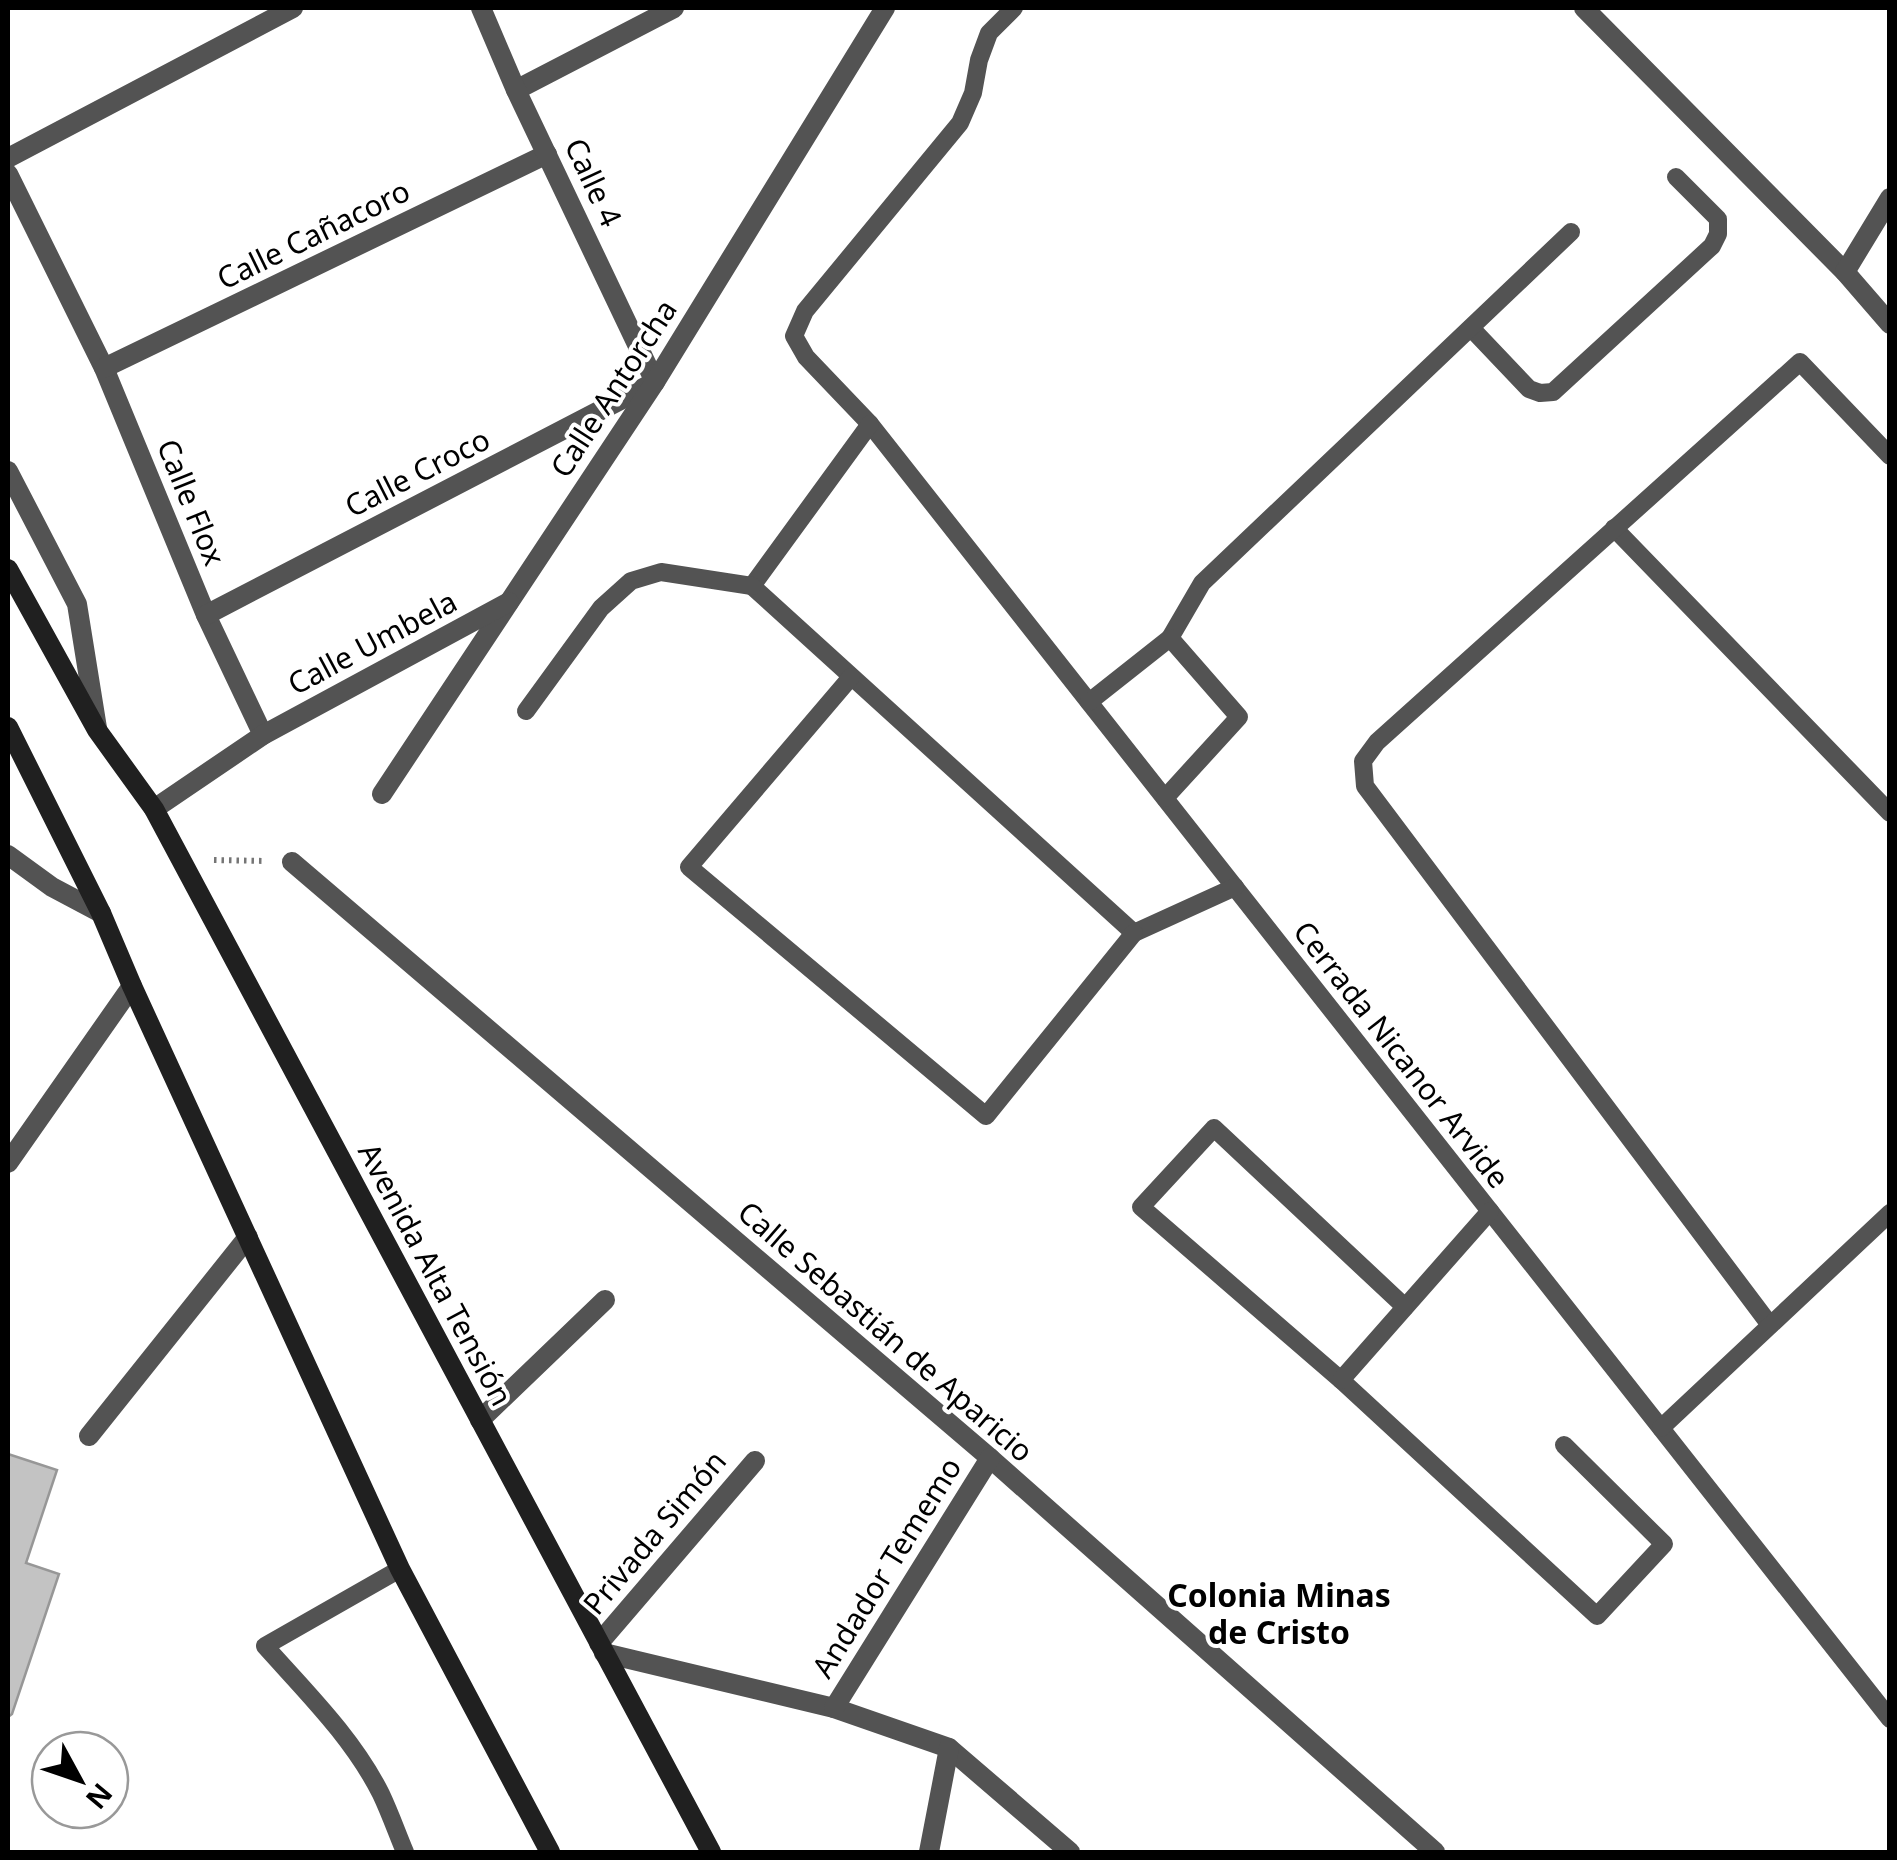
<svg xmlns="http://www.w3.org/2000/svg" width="1897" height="1860" font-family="'Noto Sans',sans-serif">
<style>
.building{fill:#c3c3c3;stroke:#979797;stroke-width:2.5}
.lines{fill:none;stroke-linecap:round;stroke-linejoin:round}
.path{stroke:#757575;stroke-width:6;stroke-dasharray:2.5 5;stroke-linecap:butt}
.service{stroke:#535353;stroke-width:18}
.minor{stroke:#535353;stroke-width:20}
.tertiary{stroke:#535353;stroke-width:20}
.secondary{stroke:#202020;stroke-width:20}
.labels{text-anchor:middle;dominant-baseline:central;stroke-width:8;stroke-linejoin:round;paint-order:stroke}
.street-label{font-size:30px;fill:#000;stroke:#fff}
.neighbourhood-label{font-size:32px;font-weight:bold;fill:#000;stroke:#fff}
</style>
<rect width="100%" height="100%" fill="#fff"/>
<path class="building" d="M8,1454l49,16 -31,93 33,11 -47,140 -4,3z"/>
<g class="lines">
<path class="path" d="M214,860l52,1"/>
<g class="service">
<path d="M1014,8l-25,25 -10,27 -6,33 -13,30 -155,188 -11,25 12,21 64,67 1020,1295"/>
<path d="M1471,328l58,61 11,4 13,-1 159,-146 6,-12v-15l-42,-42"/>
<path d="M870,424l-118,162 382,347 101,-46"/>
<path d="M1614,528l276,285"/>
<path d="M1170,638l32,-55 369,-351"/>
<path d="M851,677l-162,190 297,249 148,-183"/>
<path d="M1089,702l81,-64 69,79 -74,81"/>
<path d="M526,711l75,-103 30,-27 30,-9 91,14"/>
<path d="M1405,1307l-191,-179 -73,79 200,173 256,236 67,-72 -100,-99"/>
<path d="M1770,1325l-405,-539 -2,-25 14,-19 423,-380 90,94"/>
<path d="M1341,1380l149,-169"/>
<path d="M1661,1428l229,-215"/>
<path d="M400,1569l-135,77c41,46 88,92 116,148 9,19 16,39 24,58"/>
</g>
<g class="minor">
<path d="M1584,8l261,264 45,52"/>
<path d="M516,90l158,-82"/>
<path d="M8,158l285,-150"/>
<path d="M8,174l96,194 102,247 57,120"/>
<path d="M1845,272l45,-74"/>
<path d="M104,368l443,-214"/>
<path d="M206,615l449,-233 -139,-292 -35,-82"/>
<path d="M382,794l273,-412 230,-374"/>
<path d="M154,809l109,-74 246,-133"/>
<path d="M292,862l698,596 445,394"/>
<path d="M8,1163l124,-177"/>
<path d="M480,1420l125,-120"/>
<path d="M89,1436l159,-199"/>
<path d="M599,1643l156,-182"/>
<path d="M604,1653l230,55 115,40 121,104"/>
<path d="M834,1708l156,-250"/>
<path d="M929,1852l20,-104"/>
</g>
<g class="tertiary">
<path d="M8,471l69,133 20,124"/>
<path d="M8,855l44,32 49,26"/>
</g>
<g class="secondary">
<path d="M8,569l89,161 57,79 557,1043"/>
<path d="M8,727l93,186 31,73 268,583 150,283"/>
</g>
</g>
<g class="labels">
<g class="street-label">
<text transform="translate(594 182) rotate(65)">Calle 4</text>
<text transform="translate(313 234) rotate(-26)">Calle Cañacoro</text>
<text transform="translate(613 388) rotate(-57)">Calle Antorcha</text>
<text transform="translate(417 472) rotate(-27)">Calle Croco</text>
<text transform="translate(192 502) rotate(68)">Calle Flox</text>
<text transform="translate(372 642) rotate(-28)">Calle Umbela</text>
<text transform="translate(1402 1054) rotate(52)">Cerrada Nicanor Arvide</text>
<text transform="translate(436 1274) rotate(62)">Avenida Alta Tensión</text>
<text transform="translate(886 1331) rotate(41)">Calle Sebastián de Aparicio</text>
<text transform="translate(654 1532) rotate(-50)">Privada Simón</text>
<text transform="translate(886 1567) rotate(-58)">Andador Tememo</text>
</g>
<g class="neighbourhood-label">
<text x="1279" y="1594">Colonia Minas<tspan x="1279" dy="37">de Cristo</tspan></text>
</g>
</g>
<rect width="1897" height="1860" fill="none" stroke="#000000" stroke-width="20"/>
<g transform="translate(80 1780) rotate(130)"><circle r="48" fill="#ffffff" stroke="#999999" stroke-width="2.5"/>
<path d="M0-8L18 38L0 25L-18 38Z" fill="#000000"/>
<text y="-15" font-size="28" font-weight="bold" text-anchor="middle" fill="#000000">N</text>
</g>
</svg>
